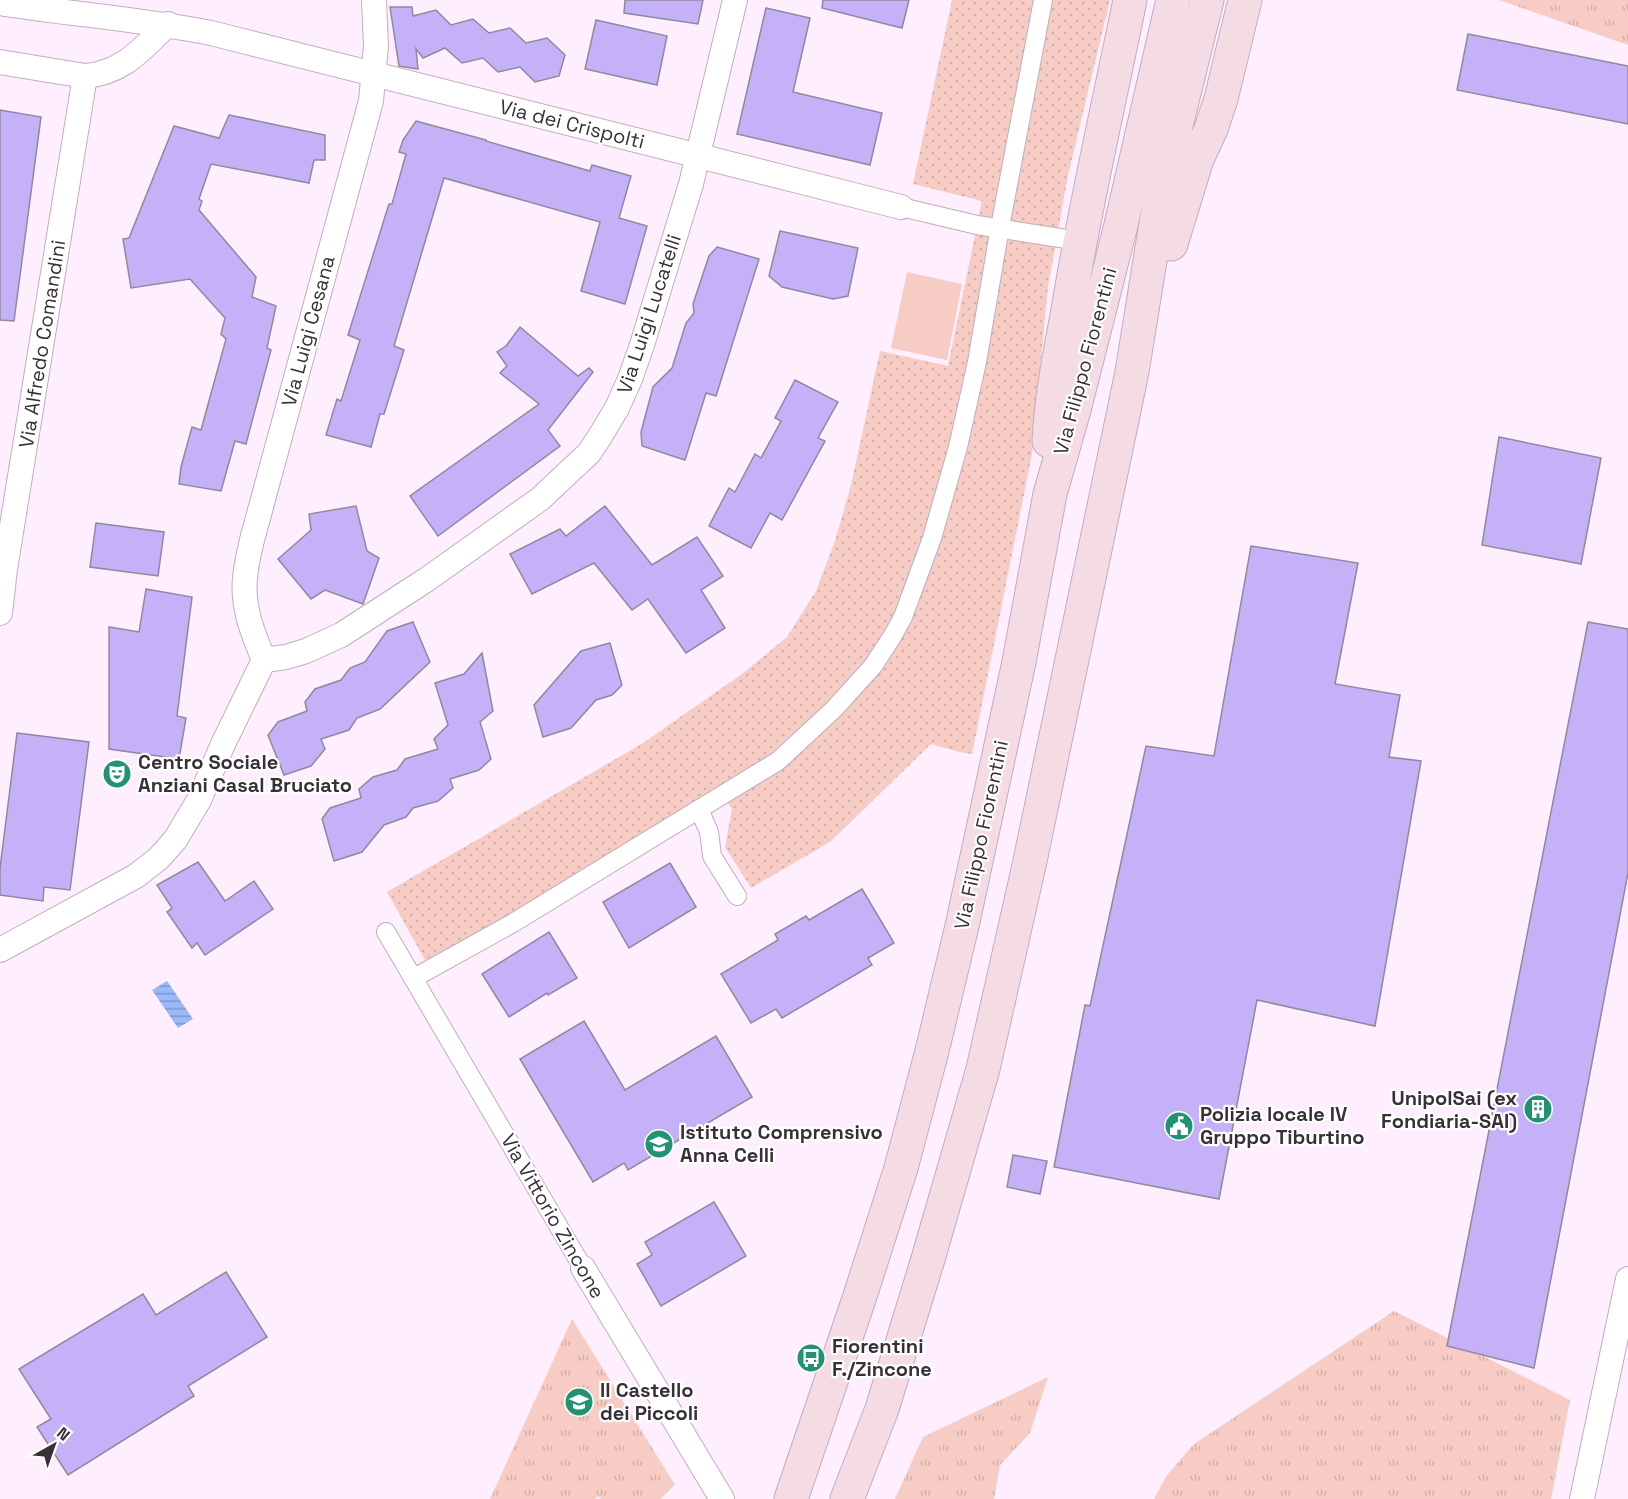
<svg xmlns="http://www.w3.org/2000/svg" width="1628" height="1499" font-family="'Space Grotesk',sans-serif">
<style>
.grass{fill:url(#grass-tufts)}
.park{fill:url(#park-dots)}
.pitch{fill:#f7ccc4}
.water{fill:url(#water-rules)}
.building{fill:#c4b1f8;stroke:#8e899f;stroke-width:1.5}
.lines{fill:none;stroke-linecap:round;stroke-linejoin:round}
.pedestrian-casing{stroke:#c0adbf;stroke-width:20}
.minor-casing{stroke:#c0adbf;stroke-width:26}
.secondary-casing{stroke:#c0adbf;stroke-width:35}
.pedestrian{stroke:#fff;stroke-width:18}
.minor{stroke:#fff;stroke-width:24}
.secondary{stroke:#f5dbe3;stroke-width:33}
.labels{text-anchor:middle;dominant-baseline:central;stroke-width:4.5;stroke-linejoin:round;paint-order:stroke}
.street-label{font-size:20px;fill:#383037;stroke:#fff}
.poi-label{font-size:20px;font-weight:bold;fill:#383037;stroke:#fff;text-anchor:start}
</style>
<defs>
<pattern id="grass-tufts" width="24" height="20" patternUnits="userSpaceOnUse" patternTransform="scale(1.5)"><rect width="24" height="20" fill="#f7ccc4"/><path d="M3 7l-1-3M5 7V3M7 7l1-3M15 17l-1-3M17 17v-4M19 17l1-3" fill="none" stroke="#d4b0a9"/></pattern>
<pattern id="park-dots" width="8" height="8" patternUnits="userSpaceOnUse" patternTransform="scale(1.5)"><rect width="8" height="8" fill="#f7ccc4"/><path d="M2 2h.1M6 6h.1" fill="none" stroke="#d4b0a9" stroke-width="1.8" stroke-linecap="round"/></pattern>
<pattern id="water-rules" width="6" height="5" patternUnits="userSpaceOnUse" patternTransform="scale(1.5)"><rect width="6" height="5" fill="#99b9fa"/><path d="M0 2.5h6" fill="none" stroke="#7e97cb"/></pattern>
</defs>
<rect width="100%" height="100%" fill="#ffeffe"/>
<g class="grass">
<path d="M1499,0h129v45z"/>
<path d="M1394,1311l176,89 -19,99h-397l13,-24 27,-31z"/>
<path d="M572,1319l103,166 -15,14h-59l-3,-3 -3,3h-105z"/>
<path d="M1048,1377l-18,56 -30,32 -6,34h-99l28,-62z"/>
</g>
<path class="park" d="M952,0h158l-42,175 -20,112 -16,167 -60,300 -13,-2 -28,-8 -101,98 -79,46 -26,-41 7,-38 -15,-22 -212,132 -80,41 -38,-68 256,-149 99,-69 45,-37 29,-46 19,-50 16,-56 29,-134 68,15 34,-165 -69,-17z"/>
<path class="pitch" d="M907,272l55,12 -15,76 -56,-12z"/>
<path class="water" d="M167,981l26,38 -15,9 -26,-38z"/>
<g class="building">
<path d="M625,0h78l-5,24 -74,-11z"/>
<path d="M823,0h86l-7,28 -80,-20z"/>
<path d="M390,7h22l1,9 23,-6 15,15 22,-6 16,14 21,-5 16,15 21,-5 18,17 -6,21 -24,6 -15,-15 -22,5 -15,-14 -21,5 -17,-15 -22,10 -7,-9 2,20 -19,-3z"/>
<path d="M766,8l44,10 -17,74 89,21 -12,52 -133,-31z"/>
<path d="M596,20l71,16 -10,49 -72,-16z"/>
<path d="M1468,34l160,32v58l-171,-34z"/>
<path d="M0,110l41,7 -27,204 -14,-1z"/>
<path d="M229,115l96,20v25h-11l-5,23 -98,-19 -12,35 3,2 -3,9 57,67 -4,20 24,9 -9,42 4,2 -25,94 -11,-3 -14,50 -42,-7 2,-17 11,-40 9,3 25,-91 -5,-5 4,-16 -35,-39 -59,9 -8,-49 6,-1 45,-112 45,12z"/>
<path d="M416,121l70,19v1l104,30 2,-6 39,11 -12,42 28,8 -22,78 -44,-13 19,-69 -156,-44 -50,168 10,4 -20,64h-4l-9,33 -45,-12 11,-36 4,2 19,-61 -12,-5 41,-131h3l14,-50 -7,-2 4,-12z"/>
<path d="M780,231l78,17 -10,48 -15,3 -51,-12 -13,-11z"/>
<path d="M717,247l42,12 -43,137 -10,-3 -21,67 -43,-14 -1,-14 12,-45 19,-19 14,-45 8,-10 -1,-9 16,-48z"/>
<path d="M520,327l58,49 11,-8 4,4 -45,58 12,16 -122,90 -28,-40 129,-92 -39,-31 7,-7 -10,-14 9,-6z"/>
<path d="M795,380l43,22 -20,36 7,3 -43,79 -12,-7 -19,35 -42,-22 20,-38 6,4 20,-38 6,4 20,-37 -6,-3z"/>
<path d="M1499,437l102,21 -20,106 -99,-19z"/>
<path d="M356,506l11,45 12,7 -16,46 -38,-14 -14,9 -33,-40 33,-29 -2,-16z"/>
<path d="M605,506l47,59 45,-28 26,39 -22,14 24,38 -39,25 -38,-54 -16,11 -38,-47 -62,31 -22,-40 50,-25 6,7z"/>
<path d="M96,523l68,9 -6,44 -68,-9z"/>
<path d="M1251,546l107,17 -23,121 65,11 -11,62 32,4 -46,265 -118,-26 -38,199 -165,-32 31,-162 5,1 56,-260 68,10z"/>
<path d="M146,589l46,8 -15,119 9,2 -7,41 -70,-10v-122l30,5z"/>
<path d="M413,622l17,40 -50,47 -23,9 -8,12 -28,9 4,10 -14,17 -27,9 -16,-40 10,-13 29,-11 -2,-9 10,-13 26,-9 9,-12 15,-6 22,-31z"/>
<path d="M1588,622l40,7v244l-94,495 -87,-22z"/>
<path d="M610,643l12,42 -10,10 -16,5 -25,28 -28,9 -9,-32 47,-54z"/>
<path d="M482,653l11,58 -13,11 11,37 -12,11 -29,9 3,9 -15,13 -25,7 -7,9 -22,8 -22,27 -28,9 -12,-42 8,-11 31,-10 -2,-9 14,-12 24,-7 8,-11 33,-10 -4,-10 14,-14 -13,-42 29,-9z"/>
<path d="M17,733l72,9 -19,148 -26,-3 -1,14 -43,-6v-27z"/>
<path d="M198,862l27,39 29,-20 19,28 -68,46 -8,-12 -5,5 -25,-36 5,-4 -15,-23z"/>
<path d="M670,863l26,44 -67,41 -26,-46z"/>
<path d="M862,889l32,54 -26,15 4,7 -90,53 -6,-9 -25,14 -30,-49 57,-34 -3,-6 31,-18 3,4z"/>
<path d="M549,932l28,46 -29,17 -1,-2 -38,24 -27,-43z"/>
<path d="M584,1021l41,69 91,-54 36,61 -124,73 -4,-7 -31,19 -73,-123z"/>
<path d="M1013,1155l34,6 -7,33 -33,-7z"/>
<path d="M714,1202l32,54 -85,50 -24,-42 15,-9 -7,-13z"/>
<path d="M226,1272l41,65 -79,49 6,10 -126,79 -31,-48 14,-8 -32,-50 124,-75 13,21z"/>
</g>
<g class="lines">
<g class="pedestrian-casing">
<g id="pedestrian">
<path d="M901,207l76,18 102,16"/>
<path d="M699,809l10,23 3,24 25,40"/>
<path d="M386,932l197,336"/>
<path d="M414,978l99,-55 265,-162 56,-52 39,-43 19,-29 11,-20 29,-79 26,-91 19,-85 23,-135 43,-227"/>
</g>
</g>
<g class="minor-casing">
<g id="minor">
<path d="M0,3c70,11 141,16 211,30l690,174"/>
<path d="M0,62l85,14c38,-3 57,-27 83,-52"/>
<path d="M0,613l5,-44 80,-493"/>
<path d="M264,660l22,-3 20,-6 35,-16 85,-55 114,-81 49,-46 10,-15 18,-30 13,-29 12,-34 49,-161 44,-184"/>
<path d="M264,660c-11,-26 -22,-53 -19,-82 1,-13 4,-25 7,-38l119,-439 5,-55 -2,-46"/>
<path d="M0,950l136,-74 23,-18 16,-18 24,-40 24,-56 41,-84"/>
<path d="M583,1268l139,231"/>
<path d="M1582,1499l46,-220"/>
</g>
</g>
<g class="secondary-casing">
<g id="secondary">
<path d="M1171,244l26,-85 14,-30 10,-30 24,-99"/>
<path d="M1049,441c2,-44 11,-88 19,-131 17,-104 41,-207 62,-310"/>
<path d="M791,1499l69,-203 41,-128 31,-117 30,-125 57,-264 31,-168 24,-84 46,-181 53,-229"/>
<path d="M847,1499l35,-90 46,-150 55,-190 47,-208 102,-489 32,-198 43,-174"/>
</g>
</g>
<use href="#pedestrian" class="pedestrian"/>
<use href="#minor" class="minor"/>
<use href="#secondary" class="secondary"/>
</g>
<defs>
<g id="theatre-disc" transform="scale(1.5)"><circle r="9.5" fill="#239273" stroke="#fff"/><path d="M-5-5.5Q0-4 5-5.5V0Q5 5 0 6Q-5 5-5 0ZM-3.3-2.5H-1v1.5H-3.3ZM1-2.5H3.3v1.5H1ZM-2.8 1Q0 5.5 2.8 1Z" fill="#fff"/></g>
<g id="building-disc" transform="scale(1.5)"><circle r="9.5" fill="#239273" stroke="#fff"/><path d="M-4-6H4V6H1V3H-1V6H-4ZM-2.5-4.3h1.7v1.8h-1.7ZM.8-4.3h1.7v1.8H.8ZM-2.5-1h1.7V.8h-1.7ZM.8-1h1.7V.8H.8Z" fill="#fff"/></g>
<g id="civic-disc" transform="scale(1.5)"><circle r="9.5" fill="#239273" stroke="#fff"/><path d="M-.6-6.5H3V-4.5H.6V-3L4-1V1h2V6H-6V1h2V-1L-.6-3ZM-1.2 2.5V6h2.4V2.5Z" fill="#fff"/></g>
<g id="school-disc" transform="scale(1.5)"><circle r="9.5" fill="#239273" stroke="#fff"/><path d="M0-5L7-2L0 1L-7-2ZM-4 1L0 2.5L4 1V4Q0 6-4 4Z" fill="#fff"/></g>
<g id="bus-disc" transform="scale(1.5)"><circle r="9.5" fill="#239273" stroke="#fff"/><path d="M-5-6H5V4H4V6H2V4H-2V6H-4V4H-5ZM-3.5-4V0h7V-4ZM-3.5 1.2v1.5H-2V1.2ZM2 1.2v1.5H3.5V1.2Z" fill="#fff"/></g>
</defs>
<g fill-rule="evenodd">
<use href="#theatre-disc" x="117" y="774"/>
<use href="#building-disc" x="1538" y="1109"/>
<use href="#civic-disc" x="1179" y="1126"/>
<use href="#school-disc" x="659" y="1144"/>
<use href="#bus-disc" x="811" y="1358"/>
<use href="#school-disc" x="579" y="1402"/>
</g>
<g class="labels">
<g class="street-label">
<text transform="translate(572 124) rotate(14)">Via dei Crispolti</text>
<text transform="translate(649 314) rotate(-72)">Via Luigi Lucatelli</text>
<text transform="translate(308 331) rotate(-75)">Via Luigi Cesana</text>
<text transform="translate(42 344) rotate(-81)">Via Alfredo Comandini</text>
<text transform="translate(1085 361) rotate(-75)">Via Filippo Fiorentini</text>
<text transform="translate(981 835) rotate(-78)">Via Filippo Fiorentini</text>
<text transform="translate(553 1216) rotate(60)">Via Vittorio Zincone</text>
</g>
<g class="poi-label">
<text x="138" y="762">Centro Sociale<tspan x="138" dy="23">Anziani Casal Bruciato</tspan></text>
<text x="1517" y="1098" text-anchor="end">UnipolSai (ex<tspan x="1517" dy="23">Fondiaria-SAI)</tspan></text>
<text x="1200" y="1114">Polizia locale IV<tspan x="1200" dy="23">Gruppo Tiburtino</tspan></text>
<text x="680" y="1132">Istituto Comprensivo<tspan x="680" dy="23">Anna Celli</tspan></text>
<text x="832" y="1346">Fiorentini<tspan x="832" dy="23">F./Zincone</tspan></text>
<text x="600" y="1390">Il Castello<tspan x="600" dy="23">dei Piccoli</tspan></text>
</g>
</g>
<g transform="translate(54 1445) rotate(40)" stroke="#ffffff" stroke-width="4.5" paint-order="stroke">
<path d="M0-4.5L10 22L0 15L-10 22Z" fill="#383037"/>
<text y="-9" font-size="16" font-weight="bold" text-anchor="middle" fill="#383037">N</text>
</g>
</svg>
